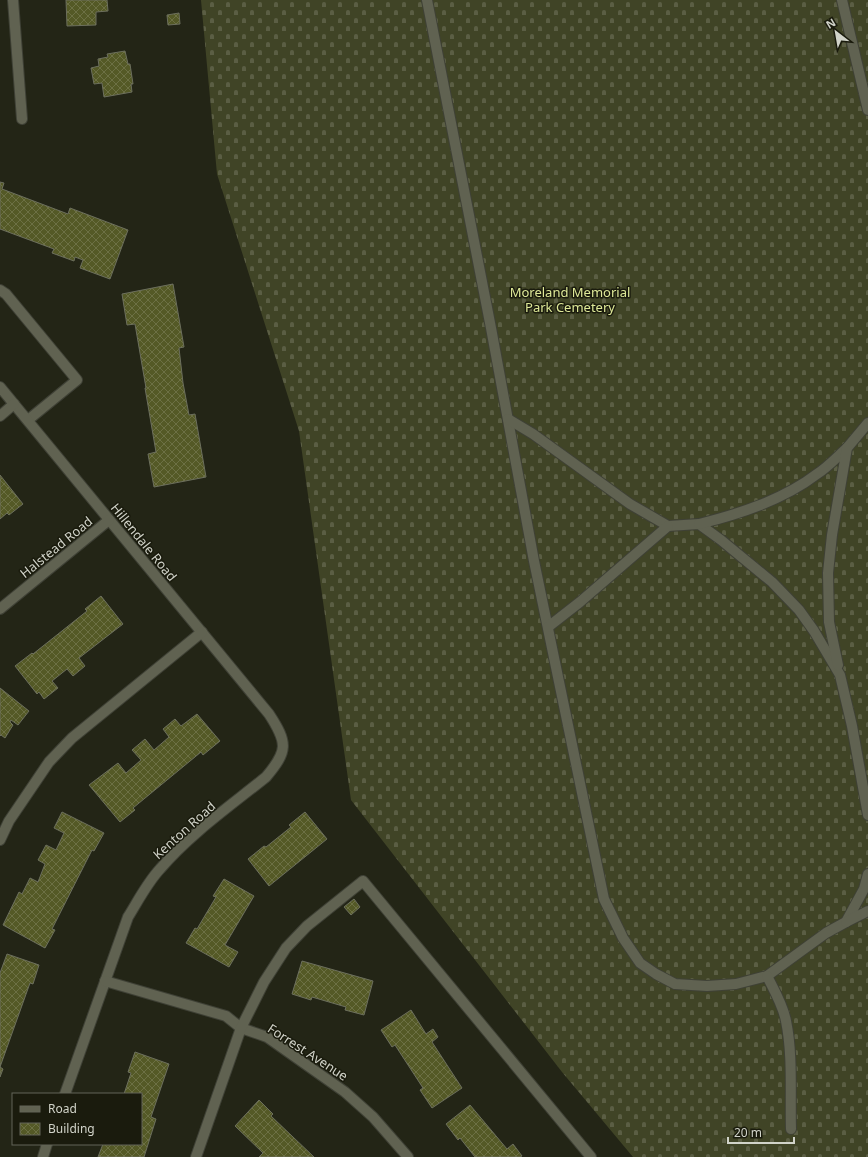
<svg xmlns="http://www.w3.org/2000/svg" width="868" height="1157" font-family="'Noto Sans',sans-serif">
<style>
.cemetery{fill:url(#cemetery-stones)}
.building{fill:url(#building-cross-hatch);stroke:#6c6f5d}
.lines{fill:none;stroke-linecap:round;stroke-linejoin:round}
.minor-casing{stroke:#3f4136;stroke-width:12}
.minor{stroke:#606251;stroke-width:10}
.labels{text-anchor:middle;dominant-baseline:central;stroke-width:3;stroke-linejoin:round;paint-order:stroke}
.park-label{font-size:13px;fill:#dee898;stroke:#1a1b0d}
.street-label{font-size:13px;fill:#d1d3c9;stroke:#1a1b0d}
</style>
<defs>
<pattern id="cemetery-stones" width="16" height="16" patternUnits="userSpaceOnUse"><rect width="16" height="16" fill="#404426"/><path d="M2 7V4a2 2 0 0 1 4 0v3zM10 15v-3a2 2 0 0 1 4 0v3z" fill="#5b5e44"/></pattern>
<pattern id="building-cross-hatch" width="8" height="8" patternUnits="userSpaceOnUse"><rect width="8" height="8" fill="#545926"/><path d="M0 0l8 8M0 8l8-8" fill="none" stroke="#6c7044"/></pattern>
</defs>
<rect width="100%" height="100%" fill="#232516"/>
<path class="cemetery" d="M201,0h667v1157h-235l-71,-85 -211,-272 -52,-369 -82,-257z"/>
<g class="building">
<path d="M66,0h41l1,11 -12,1v13l-29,1z"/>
<path d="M179,13l1,11 -12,1 -1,-10z"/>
<path d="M125,51l3,13h2l3,20h-2l1,8 -28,5 -2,-14 -8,1 -3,-16 8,-2 -1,-7 10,-2 -1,-3z"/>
<path d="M0,182l4,1 -2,6 66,25 2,-6 58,22 -18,49 -30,-11 3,-8 -8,-3 -1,4 -22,-8 2,-4 -54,-20z"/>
<path d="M173,284l11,63 -5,1 4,35 6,32 6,-1 11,63 -52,10 -6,-33 8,-2 -11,-64h1l-11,-64 -8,1 -5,-31z"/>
<path d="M0,475l23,29 -14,11 -2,-2 -7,6z"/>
<path d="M101,596l22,28 -44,34 6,8 -12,10 -6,-7 -15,12 6,7 -14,11 -5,-7 -2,2 -22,-28 17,-13 1,1 54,-43 -2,-2z"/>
<path d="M0,688l29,23 -11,14 -7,-5 -1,2 3,3 -8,13 -4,-3 -1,1z"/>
<path d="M197,714l23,27 -17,14 -2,-3 -68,56 2,2 -15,12 -31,-37 29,-22 8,10 15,-13 -9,-10 13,-11 9,11 15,-13 -6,-8 12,-10 6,7z"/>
<path d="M62,812l42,21 -10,18 -2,-1 -40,79 3,1 -10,18 -42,-23 16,-33 3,2 8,-16 8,4 7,-18 -7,-4 8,-15 10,5 8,-17 -10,-5z"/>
<path d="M305,812l22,27 -58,47 -21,-27 16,-13 2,1 25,-20 -2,-2z"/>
<path d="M224,879l30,17 -29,49 13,7 -9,15 -43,-24 9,-15 2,1 19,-32 -3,-1z"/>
<path d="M354,899l6,8 -9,8 -7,-8z"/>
<path d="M7,954l32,11 -6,19 -3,-1 -30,84 3,2 -3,8v-104z"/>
<path d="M302,961l71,20 -9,34 -19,-5 1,-3 -34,-10 -1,3 -19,-6z"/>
<path d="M411,1010l15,24 7,-5 5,8 -6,5 30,46 -30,20 -12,-18 3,-2 -28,-43 -3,2 -11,-17z"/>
<path d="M135,1052l34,12 -18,53 5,2 -12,38h-46l5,-13h38v-50h-17l7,-21 -3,-1z"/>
<path d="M259,1100l14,14 -2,2 43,41h-55l4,-4 -28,-27z"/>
<path d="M470,1105l37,44 6,-5 9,12 -2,1h-45l-15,-19 -2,2 -12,-16z"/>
</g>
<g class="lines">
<g class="minor-casing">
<g id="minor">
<path d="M13,0l9,119"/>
<path d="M427,0l64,328 43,233 70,338 19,39 17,25 16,11 19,10 32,2 29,-2 31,-8 59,-43 20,-11 18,-33 4,-15"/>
<path d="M842,0l26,110"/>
<path d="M0,290l6,4 71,86 -49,40"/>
<path d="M0,387l269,327c19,29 19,37 -3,63 -36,29 -76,57 -106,92 -13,14 -22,32 -32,48l-63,177"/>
<path d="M0,416l14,-12"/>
<path d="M508,419l25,15 97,70 38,22 31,-2 22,16 51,42 27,28 15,21 26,44 12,51 16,89"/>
<path d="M699,524c40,-10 84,-24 118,-50 11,-7 20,-17 30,-26"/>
<path d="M0,609l109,-89"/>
<path d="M548,627l32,-25 88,-76"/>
<path d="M838,665l-9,-43 -1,-49 4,-38 15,-87 21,-25"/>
<path d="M0,840l9,-19 40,-59 23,-24 130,-106"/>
<path d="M846,922l22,-11"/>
<path d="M767,976c7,14 16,29 19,45 7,34 4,73 5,108"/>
<path d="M105,981l121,35 15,12 26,9 78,55 28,25 35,40"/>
<path d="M43,1157l4,-13"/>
<path d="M196,1157l45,-129 23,-46 22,-34 21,-22 56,-45 228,276"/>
</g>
</g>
<use href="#minor" class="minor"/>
</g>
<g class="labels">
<g class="park-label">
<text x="570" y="292">Moreland Memorial<tspan x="570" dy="15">Park Cemetery</tspan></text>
</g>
<g class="street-label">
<text transform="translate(144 542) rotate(51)">Hillendale Road</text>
<text transform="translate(56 547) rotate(-39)">Halstead Road</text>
<text transform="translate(184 830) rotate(-42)">Kenton Road</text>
<text transform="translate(308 1052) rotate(33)">Forrest Avenue</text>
</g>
</g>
<rect x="12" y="1093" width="130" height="52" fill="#1a1b0d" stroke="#636558"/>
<rect x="20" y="1106" width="20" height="6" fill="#606251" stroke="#636558"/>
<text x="48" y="1113" font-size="12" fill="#d1d3c9">Road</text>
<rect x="20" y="1123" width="20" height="12" fill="url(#building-cross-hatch)" stroke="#636558"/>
<text x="48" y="1133" font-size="12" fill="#d1d3c9">Building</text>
<g transform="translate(836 32) rotate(329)" stroke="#1a1b0d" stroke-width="3" paint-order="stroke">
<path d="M0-3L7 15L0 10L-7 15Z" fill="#d1d3c9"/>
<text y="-6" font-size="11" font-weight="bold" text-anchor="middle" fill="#d1d3c9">N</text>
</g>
<path d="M728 1137v6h66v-6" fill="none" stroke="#d1d3c9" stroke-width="2"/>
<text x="734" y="1137" font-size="12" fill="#d1d3c9" stroke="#1a1b0d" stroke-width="3" paint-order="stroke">20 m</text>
</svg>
